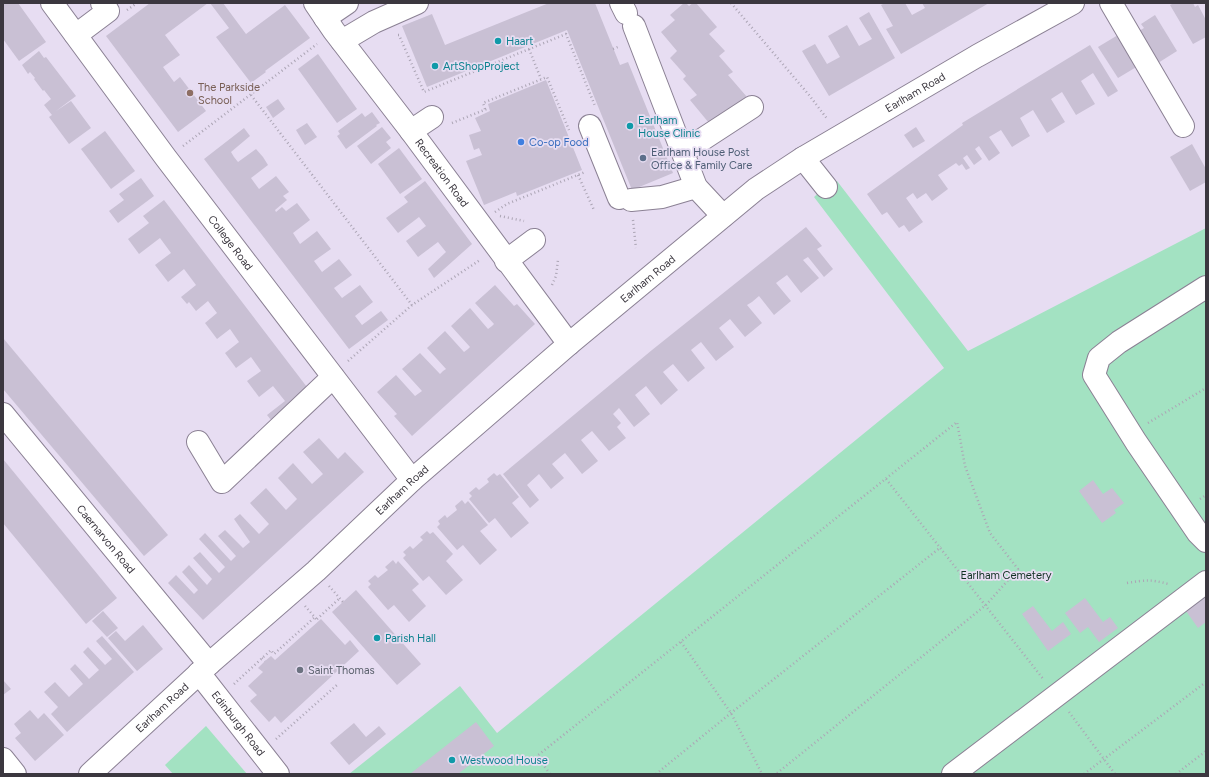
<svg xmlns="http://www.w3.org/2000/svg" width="1209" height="777" font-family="Figtree,sans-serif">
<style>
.green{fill:#a3e2c2}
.building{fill:#c9c0d4}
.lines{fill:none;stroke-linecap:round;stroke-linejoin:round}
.minor-casing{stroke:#8b8194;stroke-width:24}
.major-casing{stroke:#8b8194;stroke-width:24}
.path{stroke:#aca5b5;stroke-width:2.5;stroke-dasharray:1 3;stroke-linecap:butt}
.minor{stroke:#fff;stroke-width:22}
.major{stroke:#fff;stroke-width:22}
.culture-dot{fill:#0f9aa8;stroke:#e7ddf2;stroke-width:1.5}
.education-dot{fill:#8d6e63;stroke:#e7ddf2;stroke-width:1.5}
.shop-dot{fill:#3f7fe0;stroke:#e7ddf2;stroke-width:1.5}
.service-dot{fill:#5c6f8a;stroke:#e7ddf2;stroke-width:1.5}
.worship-dot{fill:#6b7280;stroke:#e7ddf2;stroke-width:1.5}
.labels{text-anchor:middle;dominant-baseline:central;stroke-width:3.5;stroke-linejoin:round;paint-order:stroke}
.culture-label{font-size:11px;fill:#0d838f;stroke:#e7ddf2;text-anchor:start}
.education-label{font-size:11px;fill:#785e54;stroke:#e7ddf2;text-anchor:start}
.street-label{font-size:11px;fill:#3b373f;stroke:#e7ddf2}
.shop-label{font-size:11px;fill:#366cbe;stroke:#e7ddf2;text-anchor:start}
.service-label{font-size:11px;fill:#4e5e75;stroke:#e7ddf2;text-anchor:start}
.park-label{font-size:11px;fill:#123224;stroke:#e7ddf2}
.worship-label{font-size:11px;fill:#5b616d;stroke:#e7ddf2;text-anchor:start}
</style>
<rect width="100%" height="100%" fill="#e7ddf2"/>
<g class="green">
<path d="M837,181l131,170 238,-123v546h-677l-1,-1 -2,1h-177l111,-88 37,47 447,-365 -130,-171 11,-10z"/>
<path d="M206,726l41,48h-74l-8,-9z"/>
</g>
<g class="building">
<path d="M3,3h15l28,39 -27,19 -16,-22z"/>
<path d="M150,3h58l-43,32 15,20 -17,12 11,15 6,-5 26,34 -28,21 -72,-96z"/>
<path d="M210,3h13l23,31 39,-29 25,33 -45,33 1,1 -15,11 -35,-46 13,-9z"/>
<path d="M549,3h46l25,62 8,-3 45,111 -41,17 -65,-160 -140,57 -25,-61 30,-12 13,31z"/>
<path d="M684,3h2l3,3 4,-3h3l21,24 -8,7 16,17 -6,5 14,16 -5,3 19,22 -30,25 -8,1 -19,-23 7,-5 -14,-16 3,-3 -16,-18 7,-7 -16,-19 14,-12 -5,-5z"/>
<path d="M885,3h20l7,12 13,-7 -3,-5h67l-88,51 -15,-25 7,-3 -12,-21z"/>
<path d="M1174,3h19l2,4 3,-2 8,15v17l-13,7 -23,-39z"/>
<path d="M869,12l26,46 -66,38 -27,-45 13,-7 12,20 13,-7 -12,-21 19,-11 12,21 13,-7 -13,-21z"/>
<path d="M1155,15l22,36 -19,12 -19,-32 5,-3 -3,-4z"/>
<path d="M1118,35l20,31 -20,12 -20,-31z"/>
<path d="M1090,45l28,46 -10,6 -15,-24 -12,8 14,23 -19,11 -14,-23 -11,7 14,23 -18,11 -14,-23 -13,8 10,18 -18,11 -11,-17 -12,7 11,16 -11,8 -10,-15 -4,3 7,10 -8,6 -7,-10 -4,3 7,10 -4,2 -4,-6 -3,2 -3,-3 -18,12 10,14 -16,12 -6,-8 -9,6 -4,-6 -7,5 17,24 -14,10 -5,-7 -5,3 -12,-16 -5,3 -15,-21 96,-69 -1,-2z"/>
<path d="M39,51l5,7 2,-1 30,39 -20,15 15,-10 20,27 -22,16 -20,-27 3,-2 -8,-10 7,-6 -7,-9 -1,1 -9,-12 1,-1 -5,-6 -2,2 -6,-9z"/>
<path d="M318,54l39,55 -20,14 -39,-54z"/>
<path d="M546,80l36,90 -65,26 -1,-4 -32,13 -18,-44 16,-6 -3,-7 -5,2 -5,-15 12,-4 -6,-13 15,-7 -2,-7z"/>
<path d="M278,99l7,10 -12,9 -7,-11z"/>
<path d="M372,112l8,11 -4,2 1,1 -31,23 -9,-13 3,-2 -2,-3 24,-18 3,4z"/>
<path d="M307,123l10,14 -12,8 -9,-15z"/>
<path d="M382,127l9,11 -5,4 5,6 -20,16 -14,-18z"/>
<path d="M916,127l9,14 -12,7 -9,-13z"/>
<path d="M244,128l6,8 -19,16 3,5 4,5 18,-13 7,8 5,8 -17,13 8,11 17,-13 13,16 -6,4 4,4 -12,10 1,2 6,-5 4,4 11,-8 7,9 6,8 -17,13 7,11 17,-13 14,18 -17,12 8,11 17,-13 13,16 -18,13 8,10 18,-13 13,17 -18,14 7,9 19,-14 7,9 -39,29 -145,-190z"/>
<path d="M105,131l30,40 -24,18 -30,-40z"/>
<path d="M1192,144l14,25v13l-16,9 -20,-34z"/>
<path d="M399,148l23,31 -22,15 -22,-30z"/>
<path d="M141,178l13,18 -36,27 -9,-12 15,-11 -5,-6z"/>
<path d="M425,181l47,63 -38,34 -6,-9 18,-17 -8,-10 -20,15 -12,-16 20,-15 -7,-9 -21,16 -12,-15 22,-16 -4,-5z"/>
<path d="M164,200l146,191 -35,34 -8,-10 18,-14 -12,-15 -14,11 -12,-16 14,-10 -10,-14 -15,11 -11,-15 14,-11 -9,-13 -13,10 -12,-16 12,-10 -9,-12 -12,10 -7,-9 -2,2 -6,-7 15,-12 -12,-16 -16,13 -13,-17 16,-12 -11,-15 -21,16 -11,-15 21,-16 -6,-7z"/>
<path d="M806,227l16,19 -5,3 16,20 -9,8 -16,-20 -5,3 16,18 -18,15 -14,-18 -7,5 -4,3 15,18 -17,14 -15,-19 -7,6 -5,3 15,18 -17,14 -15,-18 -11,9 15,19 -18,14 -15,-19 -10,8 14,18 -17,14 -15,-18 -10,8 15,18 -17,15 -15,-19 -11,9 15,19 -16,13 -15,-19 -6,6 8,9 -4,4 9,11 -17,13 -17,-20 -11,9 17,21 -16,13 -17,-21 -13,11 12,14 -13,11 -12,-15 -12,11 12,15 -9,8 -27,-34 149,-124z"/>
<path d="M495,285l19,21 3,-2 18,20 -123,112 -18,-20 3,-2 -20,-22 19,-17 19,21 7,-5 -20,-22 18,-16 20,21 3,-3 3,-2 -19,-21 18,-17 19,21 4,-3 2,-2 -19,-21 19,-18 18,21 4,-3 2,-2 -19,-21z"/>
<path d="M3,338l165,197 -24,21 -141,-167z"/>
<path d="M319,438l19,21 7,-7 19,20 -161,148 -35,-37 8,-8 18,19 4,-4 -16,-18 7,-7 18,20 5,-6 -19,-21 7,-6 19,21 6,-6 -26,-28 6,-6 26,28 5,-5 -18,-20 7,-6 18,18 7,-6 -16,-23 6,-5 19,20 10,-10 -19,-21 16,-15 20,22 11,-11 -19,-21 15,-15 19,21 11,-10 -20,-22z"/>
<path d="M3,459l114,139 -31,26 -83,-101z"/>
<path d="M494,473l3,3 3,-2 19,23 -7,6 17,20 -18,15 -16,-20 -6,5 -20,-24 3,-3 -3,-3 7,-6 3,3 10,-8 -2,-3z"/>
<path d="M1093,480l10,14 9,-6 12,15 -10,7 2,3 -14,10 -23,-32z"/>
<path d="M462,500l3,4 3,-3 20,24 -8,6 17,19 -17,15 -17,-20 -6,5 -20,-23 3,-3 -2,-3 7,-6 2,3 10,-8 -2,-4z"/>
<path d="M427,531l3,3 3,-2 20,22 -7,7 17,19 -17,15 -17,-19 -6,5 -20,-23 3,-3 -3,-3 7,-6 3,3 10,-9 -3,-3z"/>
<path d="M393,560l3,4 2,-3 21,23 -7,6 14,16 -17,16 -15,-17 -6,5 -20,-23 3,-3 -3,-3 7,-6 3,3 10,-8 -3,-3z"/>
<path d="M356,590l65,74 -24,21 -65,-73z"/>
<path d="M1206,597v25l-8,6 -12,-17z"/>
<path d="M1085,598l18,24 7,-5 8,11 -19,14 -11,-15 -8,6 -15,-20z"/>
<path d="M1033,606l19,25 11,-9 8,12 -23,17 -26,-37z"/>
<path d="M103,611l15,17 -11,9 -15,-16z"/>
<path d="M321,619l24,26 5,-5 9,11 -78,72 -6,-7 -6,6 -19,-21 7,-6 -9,-9 15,-14 -5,-4 7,-7 6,-5 4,4z"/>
<path d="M143,625l20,24 -26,22 -29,-33 8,-7 9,10z"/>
<path d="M102,636l32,36 -67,60 -16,-18 7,-7 -14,-15 11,-10 14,15 14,-13 -13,-15 5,-5 14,15 10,-9 -16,-18 5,-5 17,18 7,-6 -16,-18z"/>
<path d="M3,680l8,9 -8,6z"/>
<path d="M30,710l8,9 6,-6 20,22 -29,26 -20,-23 6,-5 -7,-9z"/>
<path d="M476,722l18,24 -36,28h-48z"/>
<path d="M354,723l12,14 13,-11 7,8 -37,31 -19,-22z"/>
</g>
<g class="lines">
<g class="minor-casing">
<g id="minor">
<path id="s1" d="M52,3l114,155 246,322"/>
<path id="s2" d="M315,3l19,28 77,100 158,213"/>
<path d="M621,3l5,10"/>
<path d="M1111,3l72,123"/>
<path d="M325,18l22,-15"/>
<path d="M634,26l62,161 27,29"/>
<path d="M75,34l9,-5 24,-18 -6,-8"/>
<path d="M342,41l32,-19 43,-19"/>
<path d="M590,126l29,72"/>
<path d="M411,131l21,-14"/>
<path d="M683,152l69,-45"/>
<path d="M803,158l23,29"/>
<path d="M631,200l31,-3 34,-10"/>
<path d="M506,261l28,-21"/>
<path d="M1206,287l-87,55 -20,16 -5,17 42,67 62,91 8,8"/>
<path id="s3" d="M3,414l206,250"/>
<path d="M198,442l24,40 111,-105"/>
<path id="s4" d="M199,673l79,101"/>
<path d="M3,759l12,15"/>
<path d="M953,774l253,-192"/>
</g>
</g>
<g class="major-casing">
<g id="major">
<path id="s5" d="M90,774l119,-110 107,-93 96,-91 157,-136 187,-155 47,-31 174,-102 96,-53"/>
</g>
</g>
<g class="path">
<path d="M731,3l78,92 19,25"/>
<path d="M127,10l10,-7"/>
<path d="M398,35h1l25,57 142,-58 29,72"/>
<path d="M529,49l12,30"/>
<path d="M613,49l7,-3"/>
<path d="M251,95l161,210"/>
<path d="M485,109l-2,-6 64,-26 22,53"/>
<path d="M452,123l37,-15"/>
<path d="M183,146l134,-102"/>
<path d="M578,175l16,35"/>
<path d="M495,212l12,-8 78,-32"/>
<path d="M500,216l24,5"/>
<path d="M633,220l3,28"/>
<path d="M552,285l4,-9 2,-16"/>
<path d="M348,361l64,-56 68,-45"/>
<path d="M1148,423l58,-35"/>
<path d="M886,479l158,201"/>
<path d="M1200,499l6,-4"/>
<path d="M1127,583c19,-3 23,-4 41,1"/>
<path d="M329,586l14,16"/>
<path d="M305,606l13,15"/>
<path d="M317,619l23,-21"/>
<path d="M681,642l50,71 31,61"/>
<path d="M262,658l3,3"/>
<path d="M234,684l37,-34 3,4 41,-37"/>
<path d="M1069,712l46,62"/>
<path d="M276,739l61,-54"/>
<path d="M550,774l-13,-18 420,-334 8,44 25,67 28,36 -32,36 -210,169"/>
<path d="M656,774l75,-61 210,-166"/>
<path d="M1084,774l122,-92"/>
<path d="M1176,774l30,-23"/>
</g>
<use href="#minor" class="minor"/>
<use href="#major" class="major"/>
</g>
<g class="culture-dot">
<circle cx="498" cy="41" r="4"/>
<circle cx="435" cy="66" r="4"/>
<circle cx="630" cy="126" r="4"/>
<circle cx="377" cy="638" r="4"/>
<circle cx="452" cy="760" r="4"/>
</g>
<circle class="education-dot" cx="190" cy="93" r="4"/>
<circle class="shop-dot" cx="521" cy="142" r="4"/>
<circle class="service-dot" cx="643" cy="158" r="4"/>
<circle class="worship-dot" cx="300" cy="670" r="4"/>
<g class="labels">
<g class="culture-label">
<text x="506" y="41">Haart</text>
<text x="443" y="66">ArtShopProject</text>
<text x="638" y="120">Earlham<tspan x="638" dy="13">House Clinic</tspan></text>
<text x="385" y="638">Parish Hall</text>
<text x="460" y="760">Westwood House</text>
</g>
<g class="education-label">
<text x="198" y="87">The Parkside<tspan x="198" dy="13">School</tspan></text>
</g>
<g class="street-label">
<text stroke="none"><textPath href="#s5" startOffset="1073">Earlham Road</textPath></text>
<text stroke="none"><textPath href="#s2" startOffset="212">Recreation Road</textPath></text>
<text stroke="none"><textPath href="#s1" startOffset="299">College Road</textPath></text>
<text stroke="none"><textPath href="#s5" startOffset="746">Earlham Road</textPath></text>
<text stroke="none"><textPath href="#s5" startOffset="422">Earlham Road</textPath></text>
<text stroke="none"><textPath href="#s3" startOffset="162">Caernarvon Road</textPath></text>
<text stroke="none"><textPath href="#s5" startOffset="98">Earlham Road</textPath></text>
<text stroke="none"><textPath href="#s4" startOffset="64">Edinburgh Road</textPath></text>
</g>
<g class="shop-label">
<text x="529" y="142">Co-op Food</text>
</g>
<g class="service-label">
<text x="651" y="152">Earlham House Post<tspan x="651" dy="13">Office &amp; Family Care</tspan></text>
</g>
<g class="park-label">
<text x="1006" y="575">Earlham Cemetery</text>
</g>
<g class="worship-label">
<text x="308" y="670">Saint Thomas</text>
</g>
</g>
<rect width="1209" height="777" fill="none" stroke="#3b373f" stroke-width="8"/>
</svg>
